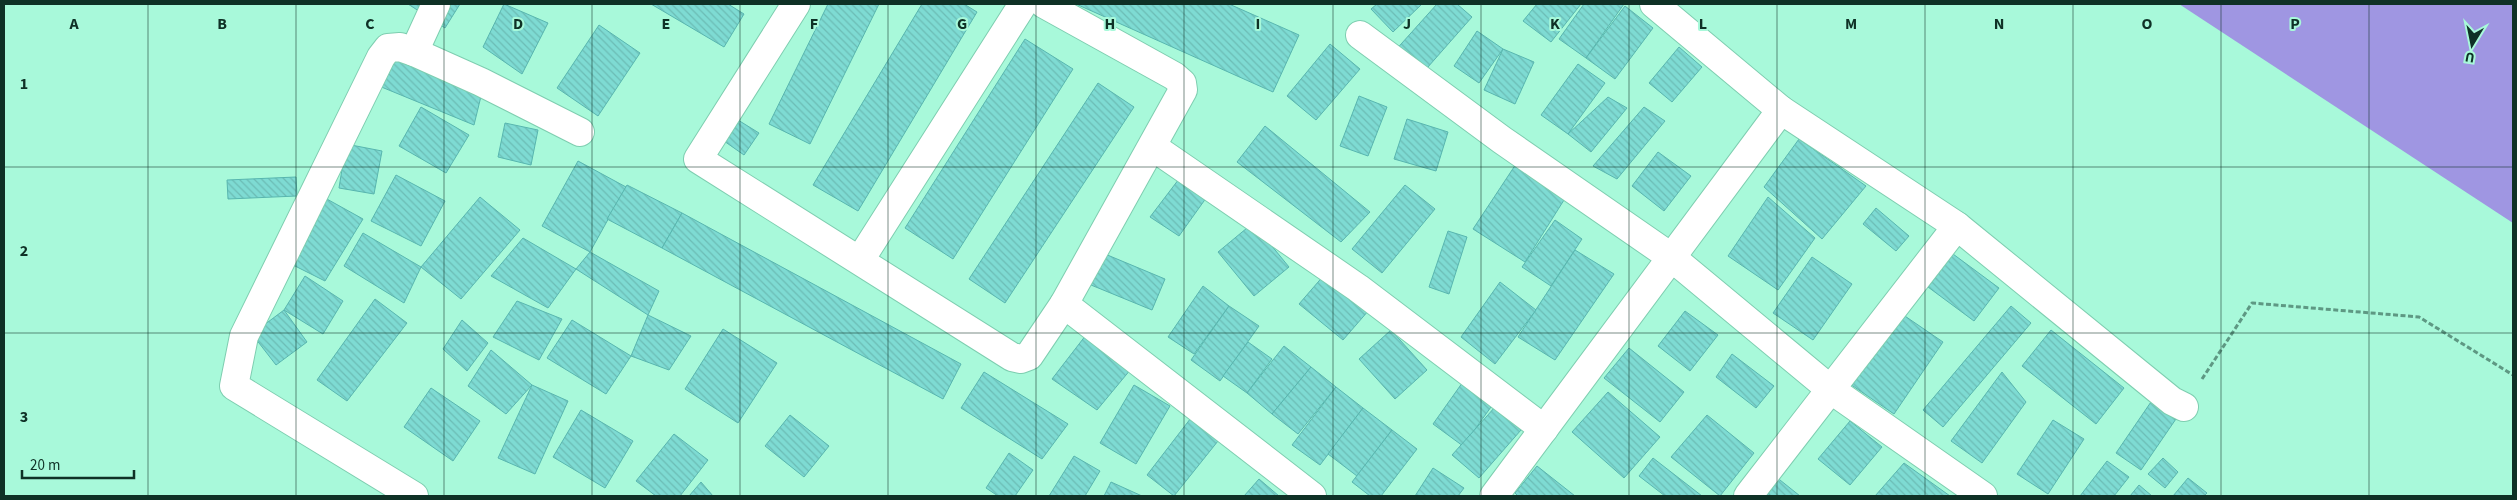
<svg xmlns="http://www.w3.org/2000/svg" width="2517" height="500" font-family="'Source Sans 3',sans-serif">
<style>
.water{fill:#9f96e2}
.building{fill:url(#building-back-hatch);stroke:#58b6af}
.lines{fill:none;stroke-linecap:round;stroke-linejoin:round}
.minor-casing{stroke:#7eceb0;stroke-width:30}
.path{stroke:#5e9883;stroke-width:3;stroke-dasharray:5 2.5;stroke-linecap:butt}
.minor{stroke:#fff;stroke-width:28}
.grid{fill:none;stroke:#0f3126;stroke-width:1;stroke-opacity:0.55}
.grid-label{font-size:16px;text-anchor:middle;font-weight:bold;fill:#0f3126;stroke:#a8f9da;stroke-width:4;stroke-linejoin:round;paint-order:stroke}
</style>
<defs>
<pattern id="building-back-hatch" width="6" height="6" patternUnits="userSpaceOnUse" patternTransform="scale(1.25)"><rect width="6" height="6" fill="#7edbd3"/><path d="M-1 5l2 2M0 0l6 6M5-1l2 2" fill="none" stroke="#6cbcb5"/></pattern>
</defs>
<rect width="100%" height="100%" fill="#a8f9da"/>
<path class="water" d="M2179,4h334v219z"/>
<g class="building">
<path d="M408,4h52l-15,24z"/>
<path d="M504,4l44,19 -26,51 -39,-27z"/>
<path d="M651,4h77l16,10 -20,33z"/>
<path d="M828,4h51l-69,140 -41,-20z"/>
<path d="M922,4h42l13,8 -119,199 -45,-26z"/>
<path d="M1076,4h153l70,31 -26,57z"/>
<path d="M1377,4h45l-29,28 -22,-23z"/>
<path d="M1437,4h20l15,13 -52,59 -27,-23z"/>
<path d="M1537,4h44l-30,38 -28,-21z"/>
<path d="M1584,4h40l-38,54 -27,-19z"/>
<path d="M1625,6l28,22 -38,51 -29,-21z"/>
<path d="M599,25l41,28 -42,63 -41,-28z"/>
<path d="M1477,31l26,18 -24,34 -25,-17z"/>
<path d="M1025,39l48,30 -120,190 -48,-31z"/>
<path d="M1330,44l30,25 -44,51 -29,-24z"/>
<path d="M1679,47l23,20 -30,35 -23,-19z"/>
<path d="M1503,49l31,13 -19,42 -31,-14z"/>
<path d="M392,52l91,36 -9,37 -95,-39z"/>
<path d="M1578,64l27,19 -37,51 -27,-19z"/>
<path d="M1098,83l36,24 -129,196 -36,-24z"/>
<path d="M1359,96l28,11 -19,49 -28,-10z"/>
<path d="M1608,97l19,11 -36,44 -23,-18z"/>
<path d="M421,107l48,28 -23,38 -47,-27z"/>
<path d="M1644,107l21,14 -48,58 -24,-13z"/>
<path d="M1407,119l41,13 -12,39 -42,-12z"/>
<path d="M738,120l21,13 -15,22 -20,-14z"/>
<path d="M505,123l33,7 -7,35 -33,-8z"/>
<path d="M1265,126l105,86 -29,30 -104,-80z"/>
<path d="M1799,139l67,47 -44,53 -58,-52z"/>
<path d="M346,144l36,7 -8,43 -35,-6z"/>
<path d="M1658,152l33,24 -27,35 -32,-25z"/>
<path d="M578,161l48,26 -36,65 -48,-26z"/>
<path d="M1516,164l48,36 -39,62 -52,-33z"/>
<path d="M396,175l49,26 -24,45 -50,-25z"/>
<path d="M1182,175l27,19 -30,42 -29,-19z"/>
<path d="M296,177l1,19 -69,3 -1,-19z"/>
<path d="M627,185l55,28 -20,35 -55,-29z"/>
<path d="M1405,185l30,24 -53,64 -30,-24z"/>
<path d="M316,193l47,26 -38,62 -40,-20z"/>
<path d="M480,197l40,33 -59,69 -40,-32z"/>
<path d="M1768,197l47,41 -37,52 -50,-34z"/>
<path d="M1876,208l33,28 -13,15 -33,-27z"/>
<path d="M682,213l279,151 -18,35 -281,-151z"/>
<path d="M1555,220l27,19 -31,47 -29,-19z"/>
<path d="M1253,223l36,44 -35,29 -36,-44z"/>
<path d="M1448,231l19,6 -18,57 -20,-7z"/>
<path d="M363,233l58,34 -17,36 -60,-37z"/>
<path d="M523,238l53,31 -28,39 -57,-32z"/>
<path d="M1575,250l39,24 -59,86 -37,-23z"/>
<path d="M590,252l69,39 -11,24 -72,-46z"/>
<path d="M1105,254l60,25 -13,31 -61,-25z"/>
<path d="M1953,254l46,34 -25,33 -46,-34z"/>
<path d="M1812,257l40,27 -39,56 -40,-27z"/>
<path d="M1325,274l44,36 -26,30 -44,-36z"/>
<path d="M305,276l38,25 -20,33 -39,-24z"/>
<path d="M1500,282l36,28 -41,54 -34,-27z"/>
<path d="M1203,286l26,20 -35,48 -26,-17z"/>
<path d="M375,299l32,24 -60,78 -30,-21z"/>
<path d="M517,301l45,18 -23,41 -46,-23z"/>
<path d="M1229,306l30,20 -39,55 -29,-21z"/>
<path d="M2011,306l20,17 -88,104 -20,-17z"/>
<path d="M284,310l23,32 -31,23 -24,-31z"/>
<path d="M1685,311l33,24 -28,36 -32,-25z"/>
<path d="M1899,312l44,30 -49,72 -44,-30z"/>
<path d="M648,315l43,21 -22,34 -38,-14z"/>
<path d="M462,320l26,23 -21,28 -24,-22z"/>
<path d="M572,320l59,36 -25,38 -59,-36z"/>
<path d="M723,329l54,34 -39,60 -53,-34z"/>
<path d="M1391,330l36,40 -32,29 -36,-40z"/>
<path d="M2051,330l73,58 -28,36 -74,-58z"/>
<path d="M1086,335l45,34 -34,41 -45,-31z"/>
<path d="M1248,342l24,17 -25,34 -24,-17z"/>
<path d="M1284,346l27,21 -39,47 -25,-21z"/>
<path d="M1629,348l55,44 -24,30 -56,-44z"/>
<path d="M491,350l41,35 -26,29 -38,-28z"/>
<path d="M1732,354l42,32 -18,22 -40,-31z"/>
<path d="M1311,367l25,20 -38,47 -26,-20z"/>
<path d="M984,372l84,52 -26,35 -81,-51z"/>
<path d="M2002,372l24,30 -44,61 -31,-22z"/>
<path d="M1465,379l31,21 -33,46 -30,-22z"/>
<path d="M532,385l36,16 -33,73 -37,-16z"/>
<path d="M1134,385l36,21 -34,58 -36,-21z"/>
<path d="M1336,387l27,21 -43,57 -28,-20z"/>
<path d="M431,388l49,33 -27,40 -49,-34z"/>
<path d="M1608,392l52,45 -36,41 -52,-46z"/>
<path d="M2153,399l25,17 -37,54 -25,-17z"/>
<path d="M1495,407l26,23 -42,48 -27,-23z"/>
<path d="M1363,408l29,22 -35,46 -29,-22z"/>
<path d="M581,410l52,31 -28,47 -52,-31z"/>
<path d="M1194,414l28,22 -48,60 -27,-21z"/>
<path d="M790,415l39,31 -25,31 -39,-31z"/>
<path d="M1707,415l47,38 -34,43 -49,-39z"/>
<path d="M2053,420l31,19 -36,55 -31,-20z"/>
<path d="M1850,421l32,26 -32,38 -32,-26z"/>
<path d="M1392,430l25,19 -36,47h-11l-18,-14z"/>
<path d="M674,434l34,26 -28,36h-24l-20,-15z"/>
<path d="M1009,453l24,17 -18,26h-17l-12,-8z"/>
<path d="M1074,456l26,15 -15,25h-36z"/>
<path d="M1653,458l49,38h-37l-26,-20z"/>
<path d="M2163,458l15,14 -13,16 -17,-14z"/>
<path d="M2107,461l22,16 -15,19h-34z"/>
<path d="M1904,463l46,33h-75z"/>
<path d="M1537,466l38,30h-57l-3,-3z"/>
<path d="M1433,468l31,20 -6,8h-43z"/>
<path d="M1775,476l25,20h-41z"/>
<path d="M2188,478l19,15 -3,3h-31z"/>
<path d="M1259,479l20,17h-35z"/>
<path d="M701,482l12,14h-24z"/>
<path d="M1111,482l31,14h-38z"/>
<path d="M2139,485l13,11h-22z"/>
</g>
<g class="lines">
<g class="minor-casing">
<g id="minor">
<path d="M796,4l-98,155 314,198 9,2 8,-3 35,-52 248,192"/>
<path d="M1044,4l130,72 8,7 1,7 -119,214"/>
<path d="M1654,4l127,106"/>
<path d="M1360,35l142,105 169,117 159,132 153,107"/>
<path d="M414,52l22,-48"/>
<path d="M1153,147l205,141 186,141"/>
<path d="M1957,226l215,175 12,6"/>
<path d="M860,260l163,-256"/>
<path d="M414,496l-180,-110 10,-50 137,-279 7,-9 12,-1 14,5 67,30 99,50"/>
<path d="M1494,496l287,-386 176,116 -209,270"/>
</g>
</g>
<path class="path" d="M2202,379l50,-76 167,14 94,58"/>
<use href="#minor" class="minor"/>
</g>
<path class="grid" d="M148,4v492M296,4v492M444,4v492M592,4v492M740,4v492M888,4v492M1036,4v492M1184,4v492M1333,4v492M1481,4v492M1629,4v492M1777,4v492M1925,4v492M2073,4v492M2221,4v492M2369,4v492M4,167h2509M4,333h2509"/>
<g class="grid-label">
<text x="74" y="29">A</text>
<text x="222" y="29">B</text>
<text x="370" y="29">C</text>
<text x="518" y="29">D</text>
<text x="666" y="29">E</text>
<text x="814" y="29">F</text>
<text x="962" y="29">G</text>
<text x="1110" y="29">H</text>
<text x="1258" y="29">I</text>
<text x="1407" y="29">J</text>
<text x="1555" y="29">K</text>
<text x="1703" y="29">L</text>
<text x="1851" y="29">M</text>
<text x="1999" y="29">N</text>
<text x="2147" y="29">O</text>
<text x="2295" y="29">P</text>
<text x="24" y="89">1</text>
<text x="24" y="256">2</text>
<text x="24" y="422">3</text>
</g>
<rect width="2517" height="500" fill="none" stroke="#0f3126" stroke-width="10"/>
<g transform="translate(2472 45) rotate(190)" stroke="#a8f9da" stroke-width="4" paint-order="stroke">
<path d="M0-4L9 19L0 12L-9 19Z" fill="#0f3126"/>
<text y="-8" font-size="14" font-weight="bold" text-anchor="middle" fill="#0f3126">U</text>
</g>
<path d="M22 470v8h112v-8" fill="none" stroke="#0f3126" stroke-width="2.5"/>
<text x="30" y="470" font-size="15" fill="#0f3126" stroke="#a8f9da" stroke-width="4" paint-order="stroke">20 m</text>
</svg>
